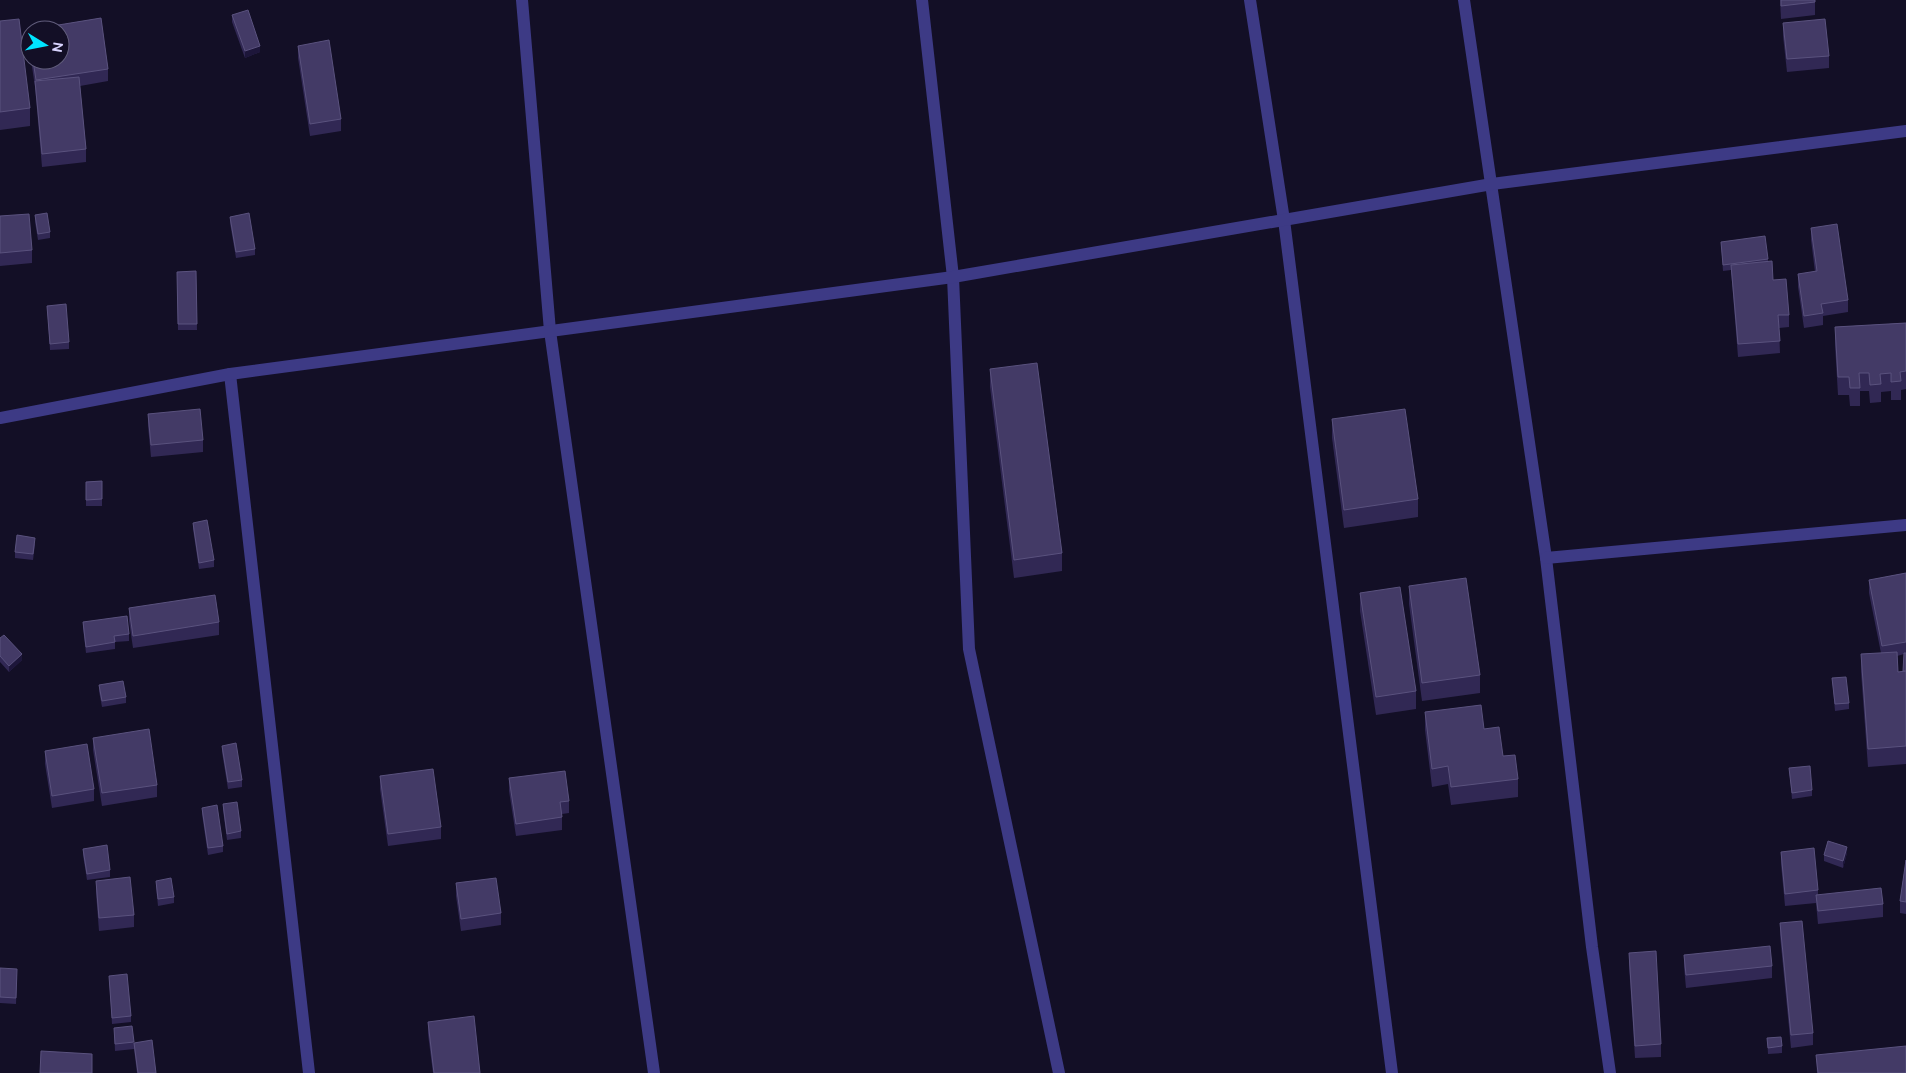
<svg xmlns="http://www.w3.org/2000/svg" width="1906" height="1073" font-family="Ubuntu,sans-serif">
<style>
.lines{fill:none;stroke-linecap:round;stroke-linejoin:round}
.street{stroke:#3d3a85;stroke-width:12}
.wall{fill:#312854;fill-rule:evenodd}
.shaded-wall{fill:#1d163a}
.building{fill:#433a66;stroke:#5a527e}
</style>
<rect width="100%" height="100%" fill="#130f26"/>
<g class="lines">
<g class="street">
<path d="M522,0l28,331 104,742"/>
<path d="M922,0l31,277 16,372 90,424"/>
<path d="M1250,0l34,220 108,853"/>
<path d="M1464,0l82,558 46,389 18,126"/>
<path d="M230,374l79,699"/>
<path d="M0,418l230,-44 723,-97 539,-93 414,-53"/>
<path d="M1546,558l360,-33"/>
</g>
</g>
<g class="wall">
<path d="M1780,0h35v15l-34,4z"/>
<path d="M232,15l28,37 -15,6 -13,-36z"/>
<path d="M101,18l7,51v12l-28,5 6,63v13l-44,5 -7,-80 -4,-27h29v-30h-30v24l-2,-12v-12z"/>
<path d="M0,21l30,87v18l-30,4z"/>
<path d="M1783,23l46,33v12l-42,4 -4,-36z"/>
<path d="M298,46l43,73v12l-31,5 -12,-78z"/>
<path d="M35,215l15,17v6l-12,2 -3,-18z"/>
<path d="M0,216l32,34v13l-32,3z"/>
<path d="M230,217l25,32v6l-19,3 -6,-35z"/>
<path d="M1811,228l37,72v12l-25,4v9l-19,3 -6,-41v-13l17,-2 -4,-32z"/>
<path d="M1721,242l47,17v3l5,18 16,35v12l-10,1 1,25 -42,4 -7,-87 -8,1z"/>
<path d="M196,271l1,59h-19l-1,-58z"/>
<path d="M47,306l22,36v7l-19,1z"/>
<path d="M1906,323v66l-5,1v10h-10v-9l-10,1v10l-11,1 -1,-12h-9v15h-10l-1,-11h-11l-3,-50v-18z"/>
<path d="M990,369l72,184v18l-48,7 -24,-191z"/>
<path d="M148,414l55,26v12l-52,5 -3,-31z"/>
<path d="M1332,419l86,80v18l-74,11 -12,-90z"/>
<path d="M102,481v25h-16v-24z"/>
<path d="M193,523l21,37v7l-15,2 -6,-40z"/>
<path d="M35,544l-2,16 -18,-2v-6z"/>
<path d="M1906,573v191l-38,3 -7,-95v-18l20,-1 -12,-60v-13zM1904,654l-1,17 -5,1 -1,-16z"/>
<path d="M1409,586l71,89v18l-58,8 -13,-97z"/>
<path d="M1360,593l56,98v18l-40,6 -16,-104z"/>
<path d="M129,608l90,14v13l-86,13 -4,-27z"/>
<path d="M83,622l46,12v7l-14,1v7l-29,4 -3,-25z"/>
<path d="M0,638l22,22 -13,12 -9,-10z"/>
<path d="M1832,678l17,25v6l-14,2z"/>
<path d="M99,685l27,12v6l-24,4 -3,-16z"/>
<path d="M1425,712l59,17 34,50v18l-67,8 -3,-21 -16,3 -7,-57z"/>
<path d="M93,738l64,47v12l-55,9 -9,-56z"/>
<path d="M222,746l20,34v7l-14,2 -6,-37z"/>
<path d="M45,751l49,38v12l-42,7 -7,-44z"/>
<path d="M1789,768l23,22v6l-20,3z"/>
<path d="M380,776l61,51v12l-53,7 -8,-57z"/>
<path d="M509,778l60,23v12l-7,1v16l-46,6 -7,-45z"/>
<path d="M223,804l18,27v7l-14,2 -4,-30z"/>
<path d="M202,808l21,38v6l-15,3 -6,-41z"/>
<path d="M83,849l27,21v7l-23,3 -4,-25z"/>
<path d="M1781,852l37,38v5l65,9v13l-65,7 -2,-21 -31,3 -4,-42z"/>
<path d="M1847,853l-4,15 -19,-7v-6z"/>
<path d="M1906,860v54l-6,-1v-12z"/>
<path d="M96,881l38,34v12l-35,4 -3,-38z"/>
<path d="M156,881l18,16v6l-16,3 -2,-19z"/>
<path d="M456,883l45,30v12l-40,6 -5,-35z"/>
<path d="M1780,923l33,110v12l-22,3 -11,-113z"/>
<path d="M1629,953l32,91v13l-26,1 -6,-93z"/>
<path d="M1684,955l88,11v12l-86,10 -2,-21z"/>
<path d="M0,968l17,7 -1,29 -16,-1z"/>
<path d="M109,976l22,40v6l-19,2z"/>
<path d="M428,1022l52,51h-47l-5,-39z"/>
<path d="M114,1028l20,15 22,30h-19l-3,-24 -19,2z"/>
<path d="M1767,1038l15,8v7l-14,1z"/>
<path d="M1816,1055l90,18h-89z"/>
</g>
<g class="shaded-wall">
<path d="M260,46v6l-15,6v-7z"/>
<path d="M22,654v6l-13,12v-6z"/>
<path d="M1847,847v6l-4,15v-7z"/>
</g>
<g class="building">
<path d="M1781,0h34v2l-34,4z"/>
<path d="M248,10l12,36 -15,5 -13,-36z"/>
<path d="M101,18l7,51 -72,11 -3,-20h27v-30h-30v12l-2,-12z"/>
<path d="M19,19l11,89 -30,4v-91z"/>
<path d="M1825,19l4,37 -42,3 -4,-36z"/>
<path d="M329,40l12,79 -31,5 -12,-78z"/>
<path d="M79,77l7,72 -44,5 -7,-73z"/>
<path d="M47,213l3,19 -12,2 -3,-19z"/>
<path d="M249,213l6,36 -19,3 -6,-35z"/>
<path d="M29,214l3,36 -32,3v-37z"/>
<path d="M1837,224l11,76 -27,4 2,9 -19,3 -6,-42 19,-3 -6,-43z"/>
<path d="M1765,236l3,23 -45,6 -2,-23z"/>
<path d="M1772,261l1,19 13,-1 3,36h-11l2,26 -42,3 -7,-79z"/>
<path d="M196,271l1,53h-19l-1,-52z"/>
<path d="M66,304l3,38 -19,2 -3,-38z"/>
<path d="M1906,323v48l-6,1 1,9 -10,1v-9l-11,1 1,10 -11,1 -1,-12h-10l1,15h-10l-1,-11h-11l-3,-50z"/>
<path d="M1037,363l25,190 -48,7 -24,-191z"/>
<path d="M200,409l3,31 -52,5 -3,-31z"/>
<path d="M1405,409l13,90 -74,11 -12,-91z"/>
<path d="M102,481v18l-16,1v-18z"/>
<path d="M207,520l7,40 -15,3 -6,-40z"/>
<path d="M17,535l18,3 -2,16 -18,-2z"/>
<path d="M1906,573v69l-24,4 -13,-66z"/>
<path d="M1466,578l14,97 -58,8 -13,-97z"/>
<path d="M1400,587l16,104 -40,6 -16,-104z"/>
<path d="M215,595l4,27 -86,14 -4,-28z"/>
<path d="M127,616l2,18 -15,2 1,6 -29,5 -3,-25z"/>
<path d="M4,635l18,19 -13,12 -9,-10v-18z"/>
<path d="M1897,652l1,20 8,-1v75l-38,3 -7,-95z"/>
<path d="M1904,653h2v18h-3z"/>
<path d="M1846,677l3,26 -14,1 -3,-26z"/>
<path d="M123,681l3,16 -24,4 -3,-16z"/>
<path d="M1481,705l3,24 15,-2 4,29 12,-1 3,24 -67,8 -3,-21 -16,3 -7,-57z"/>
<path d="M149,729l8,56 -55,8 -9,-55z"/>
<path d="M236,743l6,37 -14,2 -6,-36z"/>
<path d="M87,744l7,45 -42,7 -7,-45z"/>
<path d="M1810,766l2,24 -20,3 -3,-25z"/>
<path d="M433,769l8,58 -53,7 -8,-58z"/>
<path d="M565,771l4,30 -9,1 2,15 -46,7 -7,-46z"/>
<path d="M237,802l4,29 -14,3 -4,-30z"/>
<path d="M217,805l6,41 -15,2 -6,-40z"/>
<path d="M1828,841l19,6 -4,14 -19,-6z"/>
<path d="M107,845l3,25 -23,4 -4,-25z"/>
<path d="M1814,848l4,42 -33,4 -4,-42z"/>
<path d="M1906,860v42l-6,-1z"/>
<path d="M130,877l4,38 -35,3 -3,-37z"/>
<path d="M171,878l3,19 -16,2 -2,-18z"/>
<path d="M496,878l5,35 -40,6 -5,-36z"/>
<path d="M1881,888l2,16 -65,7 -2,-16z"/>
<path d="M1802,921l11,112 -22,2 -11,-112z"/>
<path d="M1770,946l2,20 -86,9 -2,-20z"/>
<path d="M1656,951l5,93 -26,2 -6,-93z"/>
<path d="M0,968l17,1 -1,29 -16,-1z"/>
<path d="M127,974l4,42 -19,2 -3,-42z"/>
<path d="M474,1016l6,57h-46l-6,-51z"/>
<path d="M132,1026l2,16 -19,2 -1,-16z"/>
<path d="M1781,1037l1,9 -14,2 -1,-10z"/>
<path d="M152,1040l4,33h-18l-4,-30z"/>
<path d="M1906,1046v27h-88l-2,-18z"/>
<path d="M41,1051l51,3v19h-52z"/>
</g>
<g transform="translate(45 45) rotate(100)"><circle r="24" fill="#130f26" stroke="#625e7d"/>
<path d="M0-4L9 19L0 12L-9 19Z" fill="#00e5ff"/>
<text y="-8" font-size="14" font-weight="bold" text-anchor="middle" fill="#d9d4ff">N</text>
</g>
</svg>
